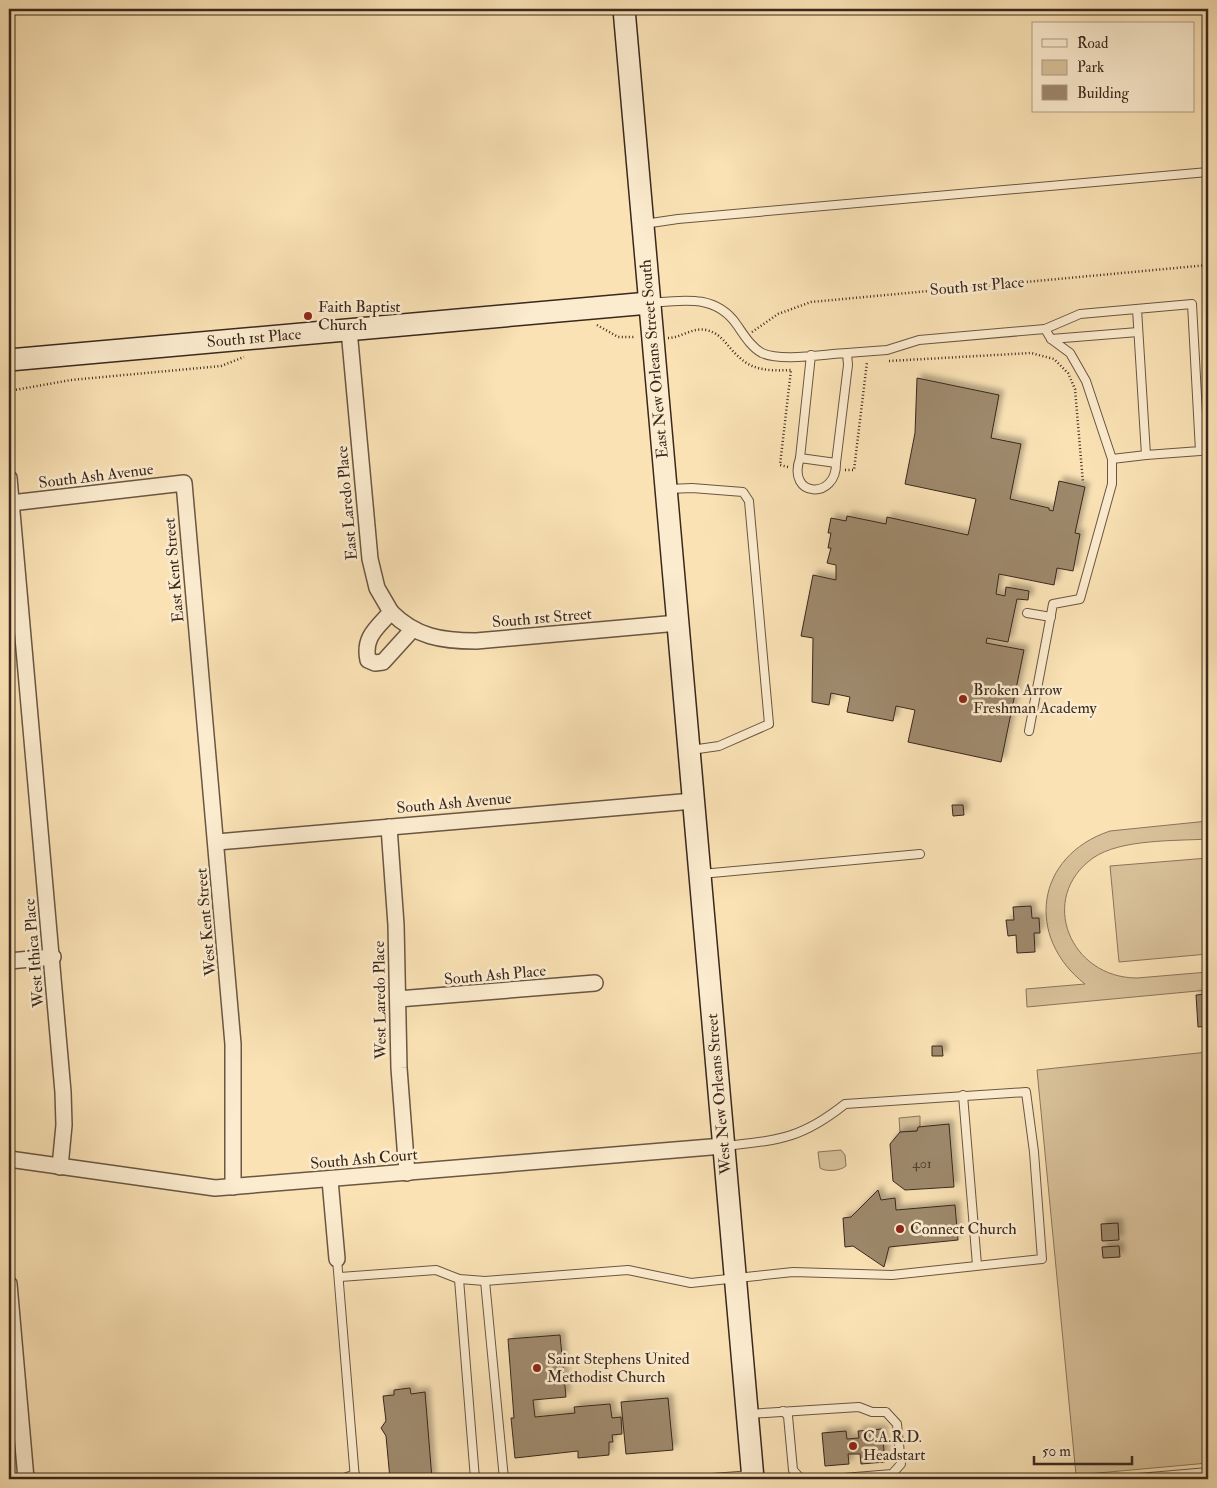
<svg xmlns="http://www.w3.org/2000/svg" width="1217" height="1488" font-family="'IM FELL Double Pica',serif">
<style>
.green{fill:#d9c29b;stroke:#8a755c}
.building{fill:#9e896c;stroke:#3a281d;filter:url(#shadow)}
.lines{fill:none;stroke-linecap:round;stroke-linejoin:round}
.lane-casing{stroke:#6a5643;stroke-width:10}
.street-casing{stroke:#6a5643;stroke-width:18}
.secondary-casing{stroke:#3a281d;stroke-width:24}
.path{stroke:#3a281d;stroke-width:2.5;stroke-dasharray:1 2.5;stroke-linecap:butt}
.lane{stroke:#fceccf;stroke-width:8}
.street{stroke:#fceccf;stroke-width:15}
.secondary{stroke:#fceccf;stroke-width:21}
.poi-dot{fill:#8f2418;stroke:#fceccf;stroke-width:2}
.labels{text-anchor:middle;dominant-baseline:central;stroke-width:5;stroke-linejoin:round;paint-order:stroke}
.number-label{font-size:14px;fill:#534031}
.street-label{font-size:16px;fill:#3a281d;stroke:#fceccf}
.poi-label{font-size:16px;fill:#3a281d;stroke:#fceccf;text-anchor:start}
</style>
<defs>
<filter id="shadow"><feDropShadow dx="4.5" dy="-4.5" stdDeviation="2.5" flood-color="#0004"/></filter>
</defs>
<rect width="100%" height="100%" fill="#fae2b5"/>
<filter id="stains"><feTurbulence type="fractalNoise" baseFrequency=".004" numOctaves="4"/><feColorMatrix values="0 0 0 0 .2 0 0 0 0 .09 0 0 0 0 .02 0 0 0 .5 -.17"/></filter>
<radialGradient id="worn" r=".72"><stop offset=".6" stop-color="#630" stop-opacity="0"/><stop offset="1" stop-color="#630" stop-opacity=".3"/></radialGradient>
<g class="green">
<path d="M1208,821v18c-33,2 -88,0 -115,19 -56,40 -23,120 44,120l71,-6v18l-181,17 -1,-18 59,-5c-60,-47 -50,-128 25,-153z"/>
<path d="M1208,858v96l-89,8 -9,-96z"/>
<path d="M1208,1052v411l-132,12 -39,-405z"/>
<path d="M920,1116v11l-3,4 -17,1 -1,-14z"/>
<path d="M841,1150l4,5 1,11c-6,5 -20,6 -26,2l-2,-16z"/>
</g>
<g class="building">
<path d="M917,378l82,17 -8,43 30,6 -11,55 39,9v2l4,1 6,-30 26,6 -10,46 5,1 -7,37 -16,-3 -3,17 -55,-11 -3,20 9,2 1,-9 23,4 -1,9 -11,-1 -9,43 -21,-4 -1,5 38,7 -23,112 -93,-20 7,-32 -19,-4 -3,15 -46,-9 3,-15 -19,-4 -2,12 -17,-3 1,-64 -12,-2 12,-61 23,5v-15l-9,-2 4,-15h-3l3,-15h-3l3,-15 15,3 1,-5 39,8 1,-7 81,18 8,-36 -71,-15 10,-51z"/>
<path d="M952,805h11l1,10 -11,1z"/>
<path d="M1031,906l1,12h7l1,15h-6l1,19 -18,1 -1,-18 -8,1 -2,-16h8l-1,-13z"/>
<path d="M1208,994v32l-10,1 -2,-32z"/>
<path d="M932,1046h10l1,10h-11z"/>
<path d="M949,1124l5,63 -49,3 -12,-9 -3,-37 10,-12 17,-1 1,-4z"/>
<path d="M878,1190l3,10 14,-2 1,12 59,-5 3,35 -69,7 -5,20 -31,-21 -8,1 -2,-29 8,-1z"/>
<path d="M1118,1223l1,17 -17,1 -1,-17z"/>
<path d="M1119,1246l1,11 -17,1 -1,-11z"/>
<path d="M560,1335l6,62 -33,3 2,17 40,-4 -1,-6 36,-3 2,14 9,-1 1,17 -10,1 1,7h-4v13l-31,3v-7l-63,7 -4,-40h3l-6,-79z"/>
<path d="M410,1388l1,6 14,-2 7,87h-42l-4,-43 -5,-8 5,-7 -3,-25 11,-1v-5z"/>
<path d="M668,1398l5,52 -47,4 -5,-52z"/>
<path d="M882,1429l3,33 -24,2 -1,-10h-12l1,10 -24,2 -3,-33 24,-2 1,8 12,-1 -1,-7z"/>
</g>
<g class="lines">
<g class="lane-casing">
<g id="lane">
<path d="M644,224l34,-5 530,-47"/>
<path d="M650,303c33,-3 66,-9 87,22 7,10 14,22 25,28 20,9 62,1 85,0l1,12 -12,98 -36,-5 11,-103"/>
<path d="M1051,339l87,-7"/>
<path d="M847,353l40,-3 32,-10 126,-11 35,-15 112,-10 8,147 -54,4 -9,-146"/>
<path d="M800,458c-14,40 37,42 36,5"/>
<path d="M1112,459l34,-4"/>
<path d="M668,489l24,-1 51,4 6,9 20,223 -50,22 -28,4"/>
<path d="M1027,613l24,4"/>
<path d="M1029,731l24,-127 27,-5 32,-115v-25l-26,-78 -16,-28 -19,-14 -6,-10"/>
<path d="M701,874l219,-20"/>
<path d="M963,1095l14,170"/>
<path d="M337,1259l18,220"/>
<path d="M340,1277l96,-7 23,9 26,2 143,-11 63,13 102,-11 99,3 150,-16 -8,-107 -8,-60 -181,12c-44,35 -66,36 -120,42"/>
<path d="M459,1279l16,200"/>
<path d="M485,1281l19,198"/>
<path d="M783,1411l5,5 5,54 8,9"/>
<path d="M748,1414l111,-7 13,5h14l11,12 4,40 -9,10 -61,5"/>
<path d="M342,1479l13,-5"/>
<path d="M699,1479l53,-4"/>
<path d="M1127,1479l81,-7"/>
</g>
</g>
<g class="street-casing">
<g id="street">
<path d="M349,330l21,229 7,29 14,24c-14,16 -28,25 -23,48l7,3 8,-1 29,-32"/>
<path d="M9,478l54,614 1,33 -4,42"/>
<path d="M11,503l173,-20 49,561v143"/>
<path d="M391,612c25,25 51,29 85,29l202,-18"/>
<path d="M389,827l7,98 3,143 8,105"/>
<path d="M217,842l476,-41"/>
<path d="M9,961l44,-4"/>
<path d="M398,999l197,-16"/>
<path d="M9,1159l206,29 508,-42"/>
<path d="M330,1180l7,79"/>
<path d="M9,1284l17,195"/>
</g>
</g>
<g class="secondary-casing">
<g id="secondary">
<path d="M624,9l129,1470"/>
<path d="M9,360l640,-57"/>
</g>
</g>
<g class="path">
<path d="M597,325l21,12h17"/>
<path d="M752,332l26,-18 33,-12 397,-37"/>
<path d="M668,338c13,0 24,-11 38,-8 16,3 22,18 33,27 14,14 33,14 52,13"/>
<path d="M889,361l142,-8 23,6 14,14 7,16 8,94"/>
<path d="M9,391l62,-11 150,-14 23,-9"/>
<path d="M788,467l-8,-2 11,-95"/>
<path d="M845,470h9l13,-108"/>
</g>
<use href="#lane" class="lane"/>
<use href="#street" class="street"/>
<use href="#secondary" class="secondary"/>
</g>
<g class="poi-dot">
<circle cx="308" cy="316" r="5"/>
<circle cx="963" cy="699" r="5"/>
<circle cx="900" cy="1229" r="5"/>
<circle cx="537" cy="1368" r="5"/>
<circle cx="853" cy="1446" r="5"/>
</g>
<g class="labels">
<g class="number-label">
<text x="922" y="1163">401</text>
</g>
<g class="street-label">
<text transform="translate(977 286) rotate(-5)">South 1st Place</text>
<text transform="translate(254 338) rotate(-5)">South 1st Place</text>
<text transform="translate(654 359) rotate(-95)">East New Orleans Street South</text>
<text transform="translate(96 476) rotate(-7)">South Ash Avenue</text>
<text transform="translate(347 503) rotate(-95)">East Laredo Place</text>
<text transform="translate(174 570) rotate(-95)">East Kent Street</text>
<text transform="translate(542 618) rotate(-5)">South 1st Street</text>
<text transform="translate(454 803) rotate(-5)">South Ash Avenue</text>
<text transform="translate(206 922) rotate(-95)">West Kent Street</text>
<text transform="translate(34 953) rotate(-95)">West Ithica Place</text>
<text transform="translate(495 975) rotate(-5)">South Ash Place</text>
<text transform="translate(380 1000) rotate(-91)">West Laredo Place</text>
<text transform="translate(719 1094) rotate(-95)">West New Orleans Street</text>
<text transform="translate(364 1159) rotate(-5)">South Ash Court</text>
</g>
<g class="poi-label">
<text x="318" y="307">Faith Baptist<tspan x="318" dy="18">Church</tspan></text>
<text x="973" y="690">Broken Arrow<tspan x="973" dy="18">Freshman Academy</tspan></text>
<text x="910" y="1229">Connect Church</text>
<text x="547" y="1359">Saint Stephens United<tspan x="547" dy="18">Methodist Church</tspan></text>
<text x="863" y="1437">C.A.R.D.<tspan x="863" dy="18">Headstart</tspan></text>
</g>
</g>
<rect width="1217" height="1488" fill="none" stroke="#fae2b5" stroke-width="30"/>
<rect x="10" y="10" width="1197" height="1468" fill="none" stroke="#3a281d" stroke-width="2.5"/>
<rect x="15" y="15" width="1187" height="1458" fill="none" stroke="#3a281d"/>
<rect x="1032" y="22" width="162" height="90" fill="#fceccf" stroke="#ae9e88"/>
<rect x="1042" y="39" width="25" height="8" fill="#fceccf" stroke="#ae9e88"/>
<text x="1077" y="48" font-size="15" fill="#3a281d">Road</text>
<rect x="1042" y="60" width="25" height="15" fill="#d9c29b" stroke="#ae9e88"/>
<text x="1077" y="72" font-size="15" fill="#3a281d">Park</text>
<rect x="1042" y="85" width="25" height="15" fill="#9e896c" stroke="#ae9e88"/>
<text x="1077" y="98" font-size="15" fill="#3a281d">Building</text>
<path d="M1034 1456v8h98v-8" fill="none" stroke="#3a281d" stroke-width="2.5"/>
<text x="1042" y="1456" font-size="15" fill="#3a281d" stroke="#fceccf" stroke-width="4" paint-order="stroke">50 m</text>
<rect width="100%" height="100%" filter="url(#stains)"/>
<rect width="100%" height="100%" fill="url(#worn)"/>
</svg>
